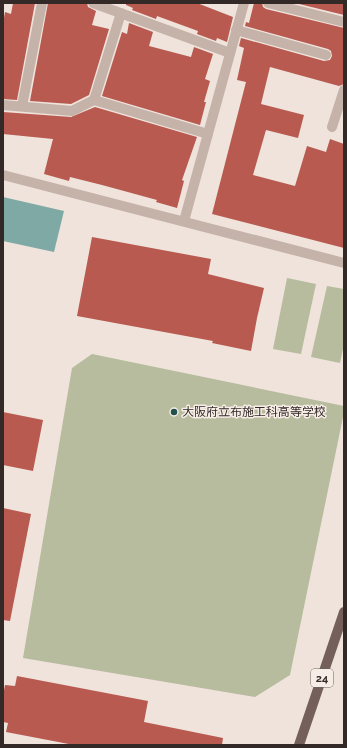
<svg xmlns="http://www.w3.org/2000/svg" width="347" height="748" font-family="Raleway,'Noto Sans JP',sans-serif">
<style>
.green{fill:#b6bc9d}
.water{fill:#7ea9a4}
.building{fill:#b85a50}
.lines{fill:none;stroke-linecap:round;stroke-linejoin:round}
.minor{stroke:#c5b2a9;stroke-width:10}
.major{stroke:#745f5b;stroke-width:10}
.poi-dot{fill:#22504c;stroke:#f7ede7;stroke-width:1.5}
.labels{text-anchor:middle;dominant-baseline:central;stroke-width:3;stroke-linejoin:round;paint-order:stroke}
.shield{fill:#f7ede7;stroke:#6e6461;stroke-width:1}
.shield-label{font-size:11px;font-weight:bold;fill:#332a28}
.poi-label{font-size:12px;fill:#332a28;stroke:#f7ede7;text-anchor:start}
</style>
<rect width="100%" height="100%" fill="#efe3db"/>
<g class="green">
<path d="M287,278l29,6 -15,70 -28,-5z"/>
<path d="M327,286l17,3v55l-4,19 -29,-6z"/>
<path d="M92,354l252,52v6l-54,263 -35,22 -232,-39 49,-290z"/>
</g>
<path class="water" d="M3,197l61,14 -10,41 -51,-11z"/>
<g class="building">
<path d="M13,3h22l-18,97 -14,-1v-75l2,-12 6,2z"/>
<path d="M48,3h39l1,4 8,4 -4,14 17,4 -20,66 -18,9 -41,-3z"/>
<path d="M126,3h71l36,14 -6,25 -10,-4 -1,3 -19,-7 1,-3 -41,-15 -1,3 -24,-9 1,-2 -7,-3z"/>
<path d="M254,3h8l1,4 3,2 78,19v56l-5,2 -69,-19 -9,37 43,11 -6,23 -32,-8 -13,45 42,11 12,-40 19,6 4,-13 14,5v104l-132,-34 34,-132 -9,-2 7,-32 -5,-2 2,-8 83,23 6,-1 2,-4 -1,-5 -3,-2 -83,-23 1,-4 3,1z"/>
<path d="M295,3h49v12z"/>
<path d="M129,23l24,9 -4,14 42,11 3,-10 19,7 -8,25 5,2 -6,21h2l-6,23 -98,-29 20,-64 5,2z"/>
<path d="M95,107l102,30 -15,43 2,1 -7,27 -21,-6 1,-2 -55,-15 -32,-8 -1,4 -25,-7 9,-35 -50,-5v-22l68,5z"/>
<path d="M92,237l119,22 -3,15 56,14 -7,30 -6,33 -39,-8 1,-2 -136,-25z"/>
<path d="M3,412l40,8 -10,51 -30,-6z"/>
<path d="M3,508l28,6 -21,107 -7,-1z"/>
<path d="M17,676l131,25 -4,21 79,16 -1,7h-148l-68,-13 2,-9 -5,-1v-26l2,-11 10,1z"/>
</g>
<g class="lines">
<g class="minor">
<path d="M93,3l137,50"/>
<path d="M268,3l76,19"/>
<path d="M236,30l90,25"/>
<path d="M94,100l114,34"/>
<path d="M3,105l69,6 22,-11 27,-87"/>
<path d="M22,106l20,-103"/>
<path d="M332,127l12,-37"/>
<path d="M3,175l341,88"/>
<path d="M184,221l60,-218"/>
</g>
<path class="major" d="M299,745l45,-133"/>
</g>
<circle class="poi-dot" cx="174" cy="412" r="4"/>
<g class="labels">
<rect class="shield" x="311" y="669" width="22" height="18" rx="3"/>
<g class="shield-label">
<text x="322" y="678">24</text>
</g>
<g class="poi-label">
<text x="182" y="412">大阪府立布施工科高等学校</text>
</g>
</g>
<rect width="347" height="748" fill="none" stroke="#332a28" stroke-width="8"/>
</svg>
